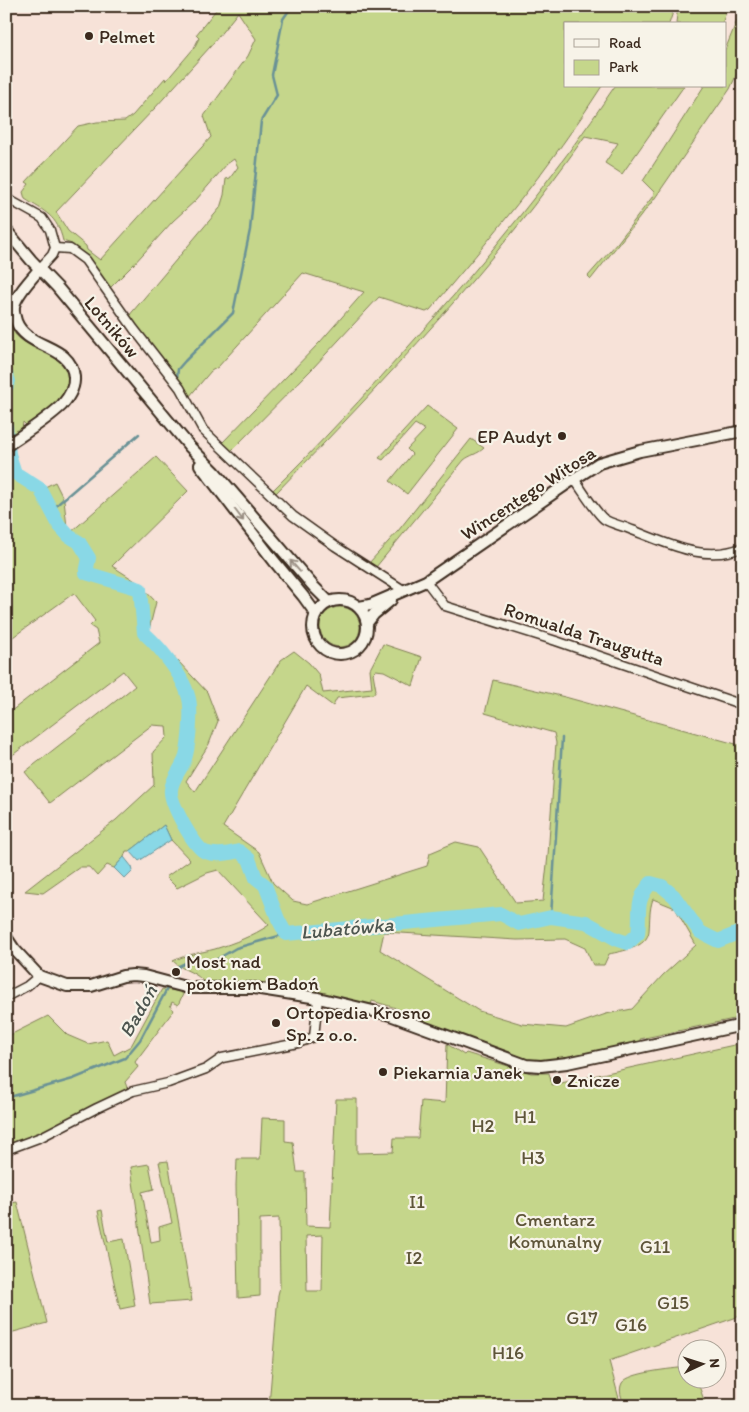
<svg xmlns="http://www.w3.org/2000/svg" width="749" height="1412" font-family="Itim,sans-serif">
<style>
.green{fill:#c5d68b;stroke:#808054;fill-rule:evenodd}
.water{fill:#89d8e6;stroke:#6a9296}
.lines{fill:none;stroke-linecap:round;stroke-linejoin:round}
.stream{stroke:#6a9296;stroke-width:2.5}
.river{stroke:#89d8e6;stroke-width:14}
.minor-casing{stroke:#3b2a1e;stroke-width:11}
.tertiary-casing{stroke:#3b2a1e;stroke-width:14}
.minor{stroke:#f7f3e8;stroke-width:8}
.tertiary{stroke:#f7f3e8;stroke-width:10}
.oneway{stroke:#998e83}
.poi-dot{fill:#3b2a1e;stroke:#f7f3e8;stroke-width:2}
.labels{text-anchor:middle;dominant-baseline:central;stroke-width:4.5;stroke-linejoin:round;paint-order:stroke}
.poi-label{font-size:19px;fill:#3b2a1e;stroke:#f7f3e8;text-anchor:start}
.street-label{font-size:19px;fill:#3b2a1e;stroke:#f7f3e8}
.park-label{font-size:19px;fill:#5e5539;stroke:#f7f3e8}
.water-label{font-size:20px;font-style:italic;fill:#4e5650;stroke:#f7f3e8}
</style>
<rect width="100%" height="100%" fill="#f7e2d8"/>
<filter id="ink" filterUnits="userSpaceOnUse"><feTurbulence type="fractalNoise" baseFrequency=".02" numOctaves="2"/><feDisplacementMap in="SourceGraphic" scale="10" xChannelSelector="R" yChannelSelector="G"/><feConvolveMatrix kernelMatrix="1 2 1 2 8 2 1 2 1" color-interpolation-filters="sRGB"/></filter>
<g filter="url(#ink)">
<g class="green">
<path d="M219,6h456l-6,18h-104v62h37c-51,80 -111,152 -172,224l-4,2 -47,-15 -67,72 -81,82 -9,-8 98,-101 44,-50 -61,-19 -85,94 -7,4 -22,26 -28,-41 -33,-39 92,-109 4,-13 2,-16 4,-1 8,-11 -4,-8 -7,5 -31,36 -23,21 -40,44 -24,24 -37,-42v-3l-9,-3c-6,-26 -18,-29 -38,-42l-2,-7 6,-8 -3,-2 52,-56 19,-4 28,-1 8,-6 32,-37 1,3 28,-33 5,-10 -3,-3zM238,12l18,27 -8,17 -44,60 7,21 -111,123 -13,-10 -1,-4 -18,-15 -12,-19 99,-104 55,-61z"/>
<path d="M679,6h49l-6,18h-46l1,-10z"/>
<path d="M743,6v54l-13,29 -75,109 -64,81 -3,-3 30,-34 35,-46 1,-4 -11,-11 61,-95h21v-36z"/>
<path d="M615,86h69l-62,88 -17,-11 13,-20 -33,-7c-89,128 -201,245 -309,357l-3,-3c47,-46 91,-94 135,-143 75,-83 145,-168 207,-261z"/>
<path d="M6,305c5,8 2,19 9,29 10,13 28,12 41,22 35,25 -8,56 -29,70l-4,-4 -1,7 -13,7v8l8,28 24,17 14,-7 9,18 3,27 3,6 86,-76 32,34 -76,75 25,16 19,20 -7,28 58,62 11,29 -9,23 -23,37 9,11 86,-132 13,-9 15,12 10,12 4,18 49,-5 -2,-19 13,-25 39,13 -9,29 -29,-15 -8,-1 -3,3 3,17 -3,4 -36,4 -4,8 -27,-20 -83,141 36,25 14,31 20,18 14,3 120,-38 3,-13 26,-11 23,5 37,56 27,-2 5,-46 8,-112 -2,-10 -69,-20 8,-33 72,17 178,49v271l-103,22 2,7 -116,19 -133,-58 -21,-6 -1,4 -12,-1c-51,-10 -101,-23 -154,-20 -8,-13 -21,-12 -32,-23 14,-7 27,-8 42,-12 19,-6 38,-13 54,-24l-51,-55 -11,3 -30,15 -11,-11 24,-17 -19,-20 -7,-15 -34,26h-4l-2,6 -10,11 -7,-3 -10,11 -8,-9h-9l-37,26 -18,-2 91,-71 38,-35 -1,-33 14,-15 -1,-11 -14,-1 -102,78 -25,-31 110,-86 -12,-15 -117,89v-45l93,-72 -3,-13 -6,-4 5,-5 -21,-28 -68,49zM653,899l22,9 21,37 -33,30 -31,34 -26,5 -40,14 -44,-4 -43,-13 -99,-61 4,-18 133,8 48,-1 20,9 8,17h11l5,-11c13,-3 38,-6 40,-23 1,-11 0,-21 4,-32z"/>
<path d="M427,406l31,23 -51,65 -17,-13 22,-27 -5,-5 18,-19 -10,-6 -32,36 -4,-2z"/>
<path d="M471,439l13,9c-6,6 -14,7 -20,12l-88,107 -7,-4 29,-32z"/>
<circle cx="340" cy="627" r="20"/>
<path d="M162,989l22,3 -6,13 -6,-3 -2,5 4,3 -39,52 3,5 -13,15 3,8 -87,44 -34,13 -1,-110 42,-21 19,19 21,9 19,-4 7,15 17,-9z"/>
<path d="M743,1043v272l-134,46 12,45h-352l9,-111 2,-8 -1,-69 -19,1v77l-22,2 -2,-113 1,-26h23l2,-41 23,1v22l8,1 4,30h8l1,54 24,1 6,-128h21v54l36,-1 1,-14h24l3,-37 24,2 2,-59 17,11 2,-2 65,20h18l3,12zM323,1235l-1,56h-15l-1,-55z"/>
<path d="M168,1161l24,140 -42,3 -19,-137 18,-3 5,25 -12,3 9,50 9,-2 -1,-13 13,-4 -13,-61z"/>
<path d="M17,1202l30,121 -41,11v-130z"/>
<path d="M102,1210l6,32 16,-3 11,67 -15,3 -22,-98z"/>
<path d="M686,1367v13h11l9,26h-81c-3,-7 -7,-15 -3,-23 7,-11 51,-14 64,-16z"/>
</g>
<g class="water">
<path d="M164,825l7,15 -32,21 -9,-10z"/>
<path d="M124,857l8,10 1,4 -8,8 -11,-11z"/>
</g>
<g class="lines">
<g class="stream">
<path d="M177,378l1,-9 7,-8 48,-48 17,-83 11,-109 16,-26 -5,-20 11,-56 9,-13"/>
<path d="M52,511l7,-8 80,-69"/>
<path d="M551,917l11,-179"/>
<path d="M172,980l7,-14 13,-6 22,1 22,-13 50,-14"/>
<path d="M6,1098l67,-19 52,-21 15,-18 29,-55"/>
</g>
<g class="river">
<path d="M6,375l3,6 -3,6"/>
<path d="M6,427l3,27 6,19 25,16 19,36 10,11 10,6 10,16 -3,15 54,16 4,44c17,15 45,49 46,73 1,13 -1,40 -5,53 -4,11 -13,19 -14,31 -2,12 23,57 34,62 11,4 23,2 34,-1l10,8 7,19 9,7 13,34 8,15 215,-20 18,10 32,-7 35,5 30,17 12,4 10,-9c3,-23 -4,-32 13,-51l11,3 12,10 26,36 18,9 25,-10"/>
</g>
<g class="minor-casing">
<g id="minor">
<path d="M6,198l36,20 8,12 5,18 -3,7 -12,13"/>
<path d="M55,248l15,1 15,11 49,69 46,59 23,42 90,86 42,30 70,45"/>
<path d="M574,479c7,9 22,34 30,40 7,5 20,7 28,11 35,13 74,34 111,17"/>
<path d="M426,581l19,25 111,35 187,64"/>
<path d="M6,997l21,-11 12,-10"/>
<path d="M6,1150l35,-13 56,-29 36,-17 35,-8 38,-14 16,-11 76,-15 16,-6 4,-39"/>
</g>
</g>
<g class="tertiary-casing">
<g id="tertiary">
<path d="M6,230l25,30 26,27 133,160 25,25 99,115 15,15"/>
<path d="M6,446c19,-13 39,-25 56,-41 7,-8 13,-17 12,-28 -3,-34 -47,-27 -58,-56 -1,-5 -3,-9 -2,-15 3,-13 18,-27 26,-38"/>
<path d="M200,465l74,96 29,35 13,18"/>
<circle cx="340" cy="627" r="27"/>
<path d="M359,607l11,-2 56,-24 148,-102 25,-16 41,-12 103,-20"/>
<path d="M367,623l7,-9 17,-14"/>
<path d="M6,937l8,12 25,27 28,10h24l32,-10 10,-1 11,1 45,12h65l64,10 72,17 136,50 15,1 26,-3 176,-38"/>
</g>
</g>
<use href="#minor" class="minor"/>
<use href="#tertiary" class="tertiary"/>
</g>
<defs><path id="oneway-shaft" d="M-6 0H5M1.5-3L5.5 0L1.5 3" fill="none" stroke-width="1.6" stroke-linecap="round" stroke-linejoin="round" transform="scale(1.25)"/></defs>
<g class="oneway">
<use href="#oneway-shaft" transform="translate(239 515) rotate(53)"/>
<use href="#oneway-shaft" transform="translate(295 566) rotate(-131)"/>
</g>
</g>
<g class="poi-dot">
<circle cx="89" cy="36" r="5"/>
<circle cx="562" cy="436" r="5"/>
<circle cx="176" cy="972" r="5"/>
<circle cx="276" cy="1023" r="5"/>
<circle cx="383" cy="1072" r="5"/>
<circle cx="557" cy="1080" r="5"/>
</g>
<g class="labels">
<g class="poi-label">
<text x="99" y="36">Pelmet</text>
<text x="552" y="436" text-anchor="end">EP Audyt</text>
<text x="186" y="961">Most nad<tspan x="186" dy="22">potokiem Badoń</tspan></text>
<text x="286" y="1012">Ortopedia Krosno<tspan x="286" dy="22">Sp. z o.o.</tspan></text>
<text x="393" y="1072">Piekarnia Janek</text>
<text x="567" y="1080">Znicze</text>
</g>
<g class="street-label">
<text transform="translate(112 327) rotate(50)">Lotników</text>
<text transform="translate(528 493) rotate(-33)">Wincentego Witosa</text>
<text transform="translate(584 634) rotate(18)">Romualda Traugutta</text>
</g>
<g class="park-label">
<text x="525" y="1116">H1</text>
<text x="483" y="1125">H2</text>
<text x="533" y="1157">H3</text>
<text x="417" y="1201">I1</text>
<text x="555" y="1219">Cmentarz<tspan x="555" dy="22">Komunalny</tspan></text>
<text x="655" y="1246">G11</text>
<text x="414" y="1257">I2</text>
<text x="673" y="1302">G15</text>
<text x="582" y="1317">G17</text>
<text x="631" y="1324">G16</text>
<text x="508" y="1352">H16</text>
</g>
<g class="water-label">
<text transform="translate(347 928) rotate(-5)">Lubatówka</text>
<text transform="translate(138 1011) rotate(-60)">Badoń</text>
</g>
</g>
<rect width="749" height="1412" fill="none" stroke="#f7f3e8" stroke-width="25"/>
<rect x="12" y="12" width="724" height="1387" fill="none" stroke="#3b2a1e" stroke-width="2" filter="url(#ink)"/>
<rect x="564" y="22" width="162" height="65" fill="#f7f3e8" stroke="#aca397"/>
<rect x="574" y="39" width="25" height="8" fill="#f7f3e8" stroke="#aca397"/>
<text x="609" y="48" font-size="15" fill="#3b2a1e">Road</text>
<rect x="574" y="60" width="25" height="15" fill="#c5d68b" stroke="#aca397"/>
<text x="609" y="72" font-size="15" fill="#3b2a1e">Park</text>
<g transform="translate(702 1364) rotate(86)"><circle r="24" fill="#f7f3e8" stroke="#aca397"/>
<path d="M0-4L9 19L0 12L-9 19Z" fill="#3b2a1e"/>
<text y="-8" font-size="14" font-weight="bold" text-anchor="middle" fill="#3b2a1e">N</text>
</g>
</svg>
